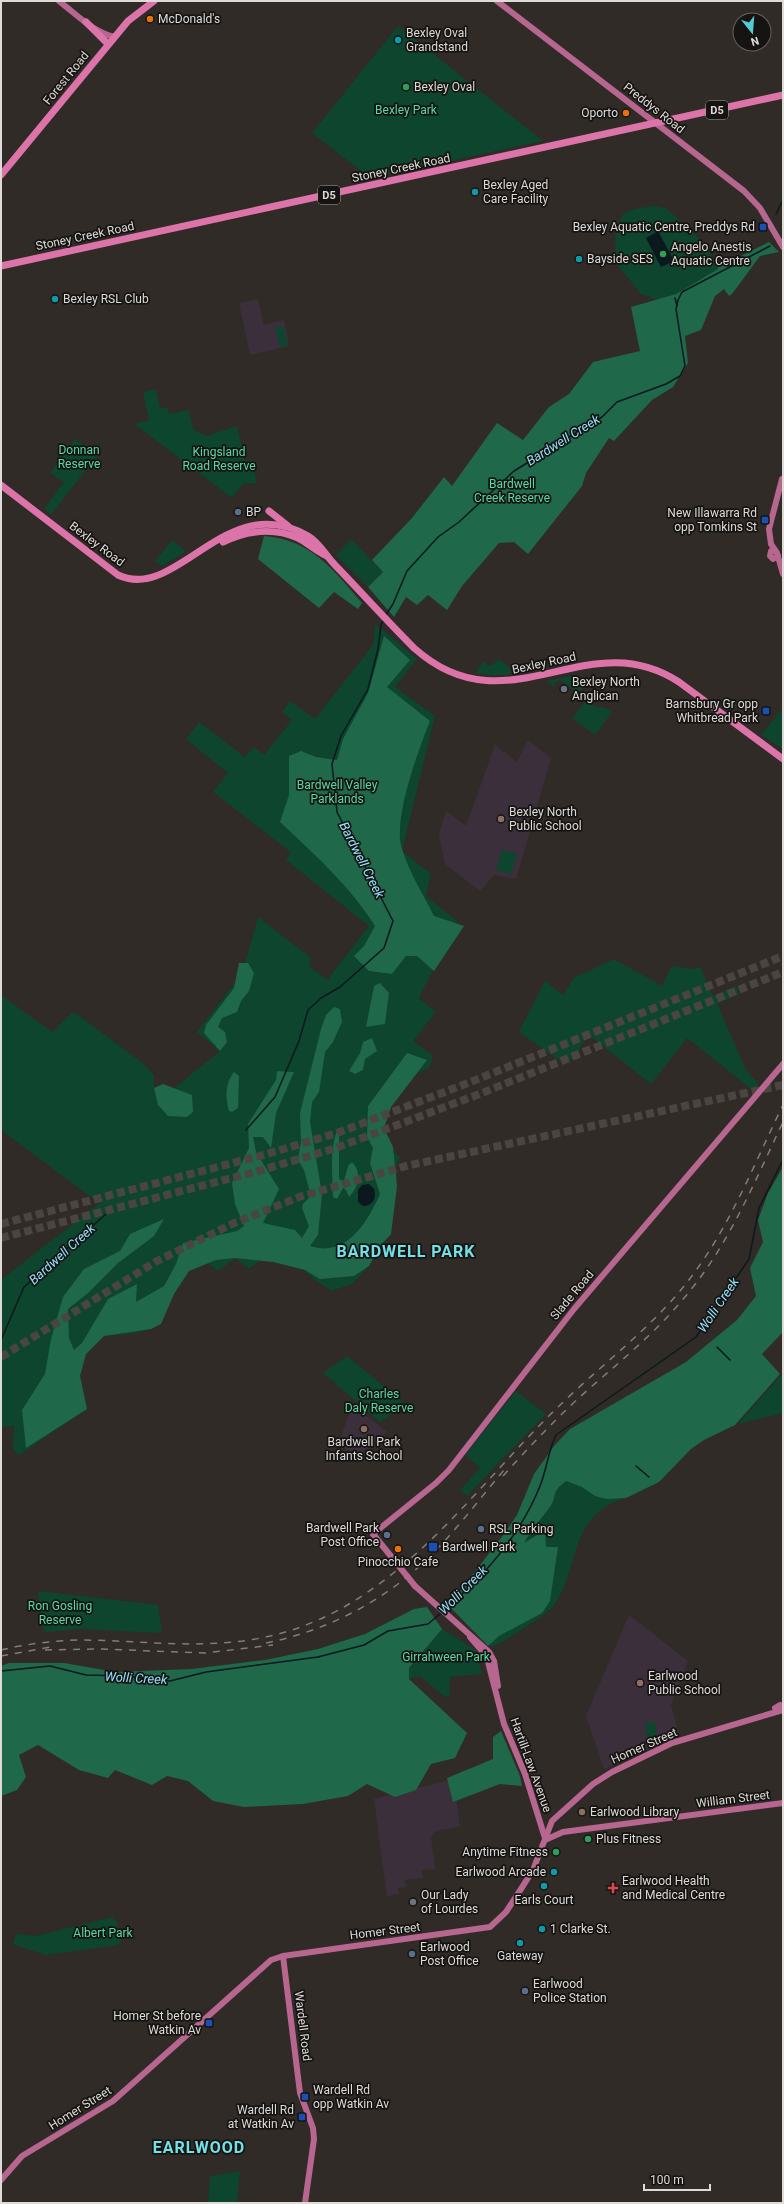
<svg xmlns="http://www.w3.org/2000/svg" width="784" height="2204" font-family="Roboto,sans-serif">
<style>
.education{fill:#3c2f3c}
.green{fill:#0d452f}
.forest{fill:#1f684a}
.water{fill:#0b191e}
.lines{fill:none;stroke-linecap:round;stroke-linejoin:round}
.stream{stroke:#0b191e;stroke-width:1.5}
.highway-tunnel{stroke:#4a4541;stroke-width:8;stroke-dasharray:8 4;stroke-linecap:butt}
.secondary{stroke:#b7668f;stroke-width:6}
.primary{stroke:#dc74aa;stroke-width:7}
.rail{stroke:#817d79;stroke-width:1.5;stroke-dasharray:7 7;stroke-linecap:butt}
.secondary-bridge{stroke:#b7668f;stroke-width:6}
.food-dot{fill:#e8710a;stroke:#161412;stroke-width:1.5}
.culture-dot{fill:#0f9aa8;stroke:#161412;stroke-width:1.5}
.leisure-dot{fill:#2e9e5b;stroke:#161412;stroke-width:1.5}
.transit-dot{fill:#1a4fb4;stroke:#161412;stroke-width:1.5}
.service-dot{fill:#5c6f8a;stroke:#161412;stroke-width:1.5}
.worship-dot{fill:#6b7280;stroke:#161412;stroke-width:1.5}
.education-dot{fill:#8d6e63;stroke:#161412;stroke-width:1.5}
.health-dot{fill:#e0444e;stroke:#161412;stroke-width:1.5}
.labels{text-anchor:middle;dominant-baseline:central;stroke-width:3.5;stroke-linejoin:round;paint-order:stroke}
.shield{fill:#161412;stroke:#a19f9c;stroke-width:1}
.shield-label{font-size:11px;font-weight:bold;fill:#dddad7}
.poi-label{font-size:12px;fill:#dddad7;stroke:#161412;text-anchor:start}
.street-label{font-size:12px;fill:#dddad7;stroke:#161412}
.park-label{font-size:12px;fill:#5ad9a2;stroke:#161412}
.water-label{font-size:13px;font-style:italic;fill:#93e0f8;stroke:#161412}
.district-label{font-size:16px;font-weight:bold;letter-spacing:1px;fill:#73e0e5;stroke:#161412}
</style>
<rect width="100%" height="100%" fill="#302b26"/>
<g class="education">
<path d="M258,299l6,26 20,-5 5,26 -39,9 -11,-52z"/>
<path d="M528,740l23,18 -35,121 -22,-4 -14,16 -35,-27 -6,-30 7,-23 20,15 29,-81 22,17z"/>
<path d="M352,1405l35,27 -32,26 -16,-16z"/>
<path d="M629,1615l59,46 -17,44 8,29 -75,35 -18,-53z"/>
<path d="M454,1779l6,48 -21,3 -6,3 -2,5 4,31 -13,1 1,8 -18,2 1,7 -8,1 1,6 -12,2 -13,-97z"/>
</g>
<g class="green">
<path d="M398,26l145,115 -173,37 -58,-45z"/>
<path d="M653,206l13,2 39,36 13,25 -42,25 -18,6 -17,-6 -22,-27 -3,-11 -1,-26 8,-16 11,-5z"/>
<path d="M283,326l5,19 -8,2 -5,-19z"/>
<path d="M156,389l4,19 7,-1 2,7 20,-4 4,19 13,7 31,-10 8,35 7,-1 5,23 -14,1 -11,14 -98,-74 15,-4 -6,-28z"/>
<path d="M75,439l22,16 -46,60 -7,-6 20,-27 -14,-9z"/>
<path d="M351,539l32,33 -15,15 -32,-32z"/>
<path d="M172,540l13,10v2l-23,14 -7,-5z"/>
<path d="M375,626h3l39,33 -22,28 40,29 -33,135 29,23 -5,22 31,25 -38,77 17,14 -23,29 20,15 -4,12 -26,12 -34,52 31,25 -4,9 1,20 -6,48 -12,13 -10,19 -17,18 -20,7 -14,-9 -42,-33 -27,20 -14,-11 -17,13 -15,-11 -18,13 -30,44 6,7c-19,10 -36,11 -57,12l-18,18 -6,22 7,33 -68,46 -6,-6 1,-23 -13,1v-147c32,-26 66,-50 98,-77l-98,-73v-135l51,37 20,-19 5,1 67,50 10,11v13l38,7 -19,-6 47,-38 -23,-19 45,-58 16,-57 53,41 -2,8 18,14 42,-54 -83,-66 5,-7 -8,-7 -70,-54 15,-19 -42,-34 13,-17 46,35 9,-10 10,8 28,-35 -10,-8 8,-11 25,18 58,-74z"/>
<path d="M499,659l10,8 2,5 -2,3h-19l-15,-2 9,-12 5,5 3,-1z"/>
<path d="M575,675l11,8 -8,11 -18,-14 -6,4v3l-8,-6z"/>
<path d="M586,701c11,9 15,3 26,11l-17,23 -23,-17z"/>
<path d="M783,708v41l-22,-14z"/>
<path d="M502,850l15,4 -6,20 -15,-4z"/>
<path d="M614,959l48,27 10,-20 21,3 7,-2 13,29 23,-10 3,8 -22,10 29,66 13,14 -5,7 -67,-53 -36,46 -63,-50 -14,25 -15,1 -40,-28 26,-51 18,14 11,-17z"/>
<path d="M347,1356l58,48 -25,18 -57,-49z"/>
<path d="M783,1373v40l-45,11z"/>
<path d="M516,1391l30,23 -79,82 -7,-6 20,-22 -15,-13z"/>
<path d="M566,1480l60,17c-59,21 -44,64 -71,107 -5,9 -48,35 -60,42l-8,-1 10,-10 45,-22 -20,-69 32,-55z"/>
<path d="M38,1591l120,14 4,28 -84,-4 -32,3 -3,-3z"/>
<path d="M442,1629l34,21 6,24 -32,3v18l-5,2 -25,-21 -11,3v-10z"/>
<path d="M655,1722l3,19 -10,2 -3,-20z"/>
<path d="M112,1917l5,6 4,18 -3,4 -72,10 -33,-11 3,-10 20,2z"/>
<path d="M240,2171l-3,32h-29l2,-27z"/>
</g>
<g class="forest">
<path d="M769,242l10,10 -19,4 -28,38 -3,2 -5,-7 -9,7 -14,34 -16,6 3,27 -15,24 -21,13 -38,41 -5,-3 -23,35 -4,13 -54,68 -14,-12 -15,1 -37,43 -15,24 -19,-15 -11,10 -11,-8 -12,20 -26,-30 15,-15 -11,-12 40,-42 32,-41 8,9 45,-63 26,17 26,-33 20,-13 24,-32 47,-11 -9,-44 45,-13 42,-25 -1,-1z"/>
<path d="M264,536c46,3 70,34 98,67l-4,6 -24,-17 -15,16 -61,-49z"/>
<path d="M384,636l26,24 -23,27 43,34c-11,28 -38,99 -28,128 7,23 21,45 32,67l30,10 -30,45 -17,-15h-11l-14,18 -23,-3 -15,-15 10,-10 11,-20c-25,-40 -60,-71 -95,-104l9,-27v-39l12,-5 15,6 21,3 6,-21 25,-46z"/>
<path d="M239,963h9l6,10 -5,18 -8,10 -4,11 -15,6 -4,9 7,5 2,10 -7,9 -16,-18 2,-8 28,-37z"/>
<path d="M380,983l9,10 -4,31 -19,3 8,-41z"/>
<path d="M334,1007l6,2 2,13 -9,20 -8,10 -6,40 -7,10 -2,20 12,72 -4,41 -8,11c36,12 57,-23 70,-52l-10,-31 3,-15 -6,-11 1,-31 39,-53 20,7 -36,47 -7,21 9,19 4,39 -6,48 -12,13 -10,19 -15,10 -34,3 -15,-9 -32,-8 -38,-4 -19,2 -27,11 -15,23 -13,30 -10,5 -47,7 -18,18 -6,22 7,33 -61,39 -4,-38 23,-36 6,-35 12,-42 21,-28 36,-18 10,-17 34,-15 -10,17 -36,27 -30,30 -20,16 1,29 5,12 8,-7 26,-44 29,-15 -1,18 28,-16 12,-22 7,-21 54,-12 7,-5 -9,-22 -3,-21 17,-35 -1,-24 28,-44 1,-9 17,1 -18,41 -5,35 -8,-11h-10l3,15 23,37 -16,34 32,7 7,8 7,-12 -7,-18 1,-4 8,-8 -7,-26 -6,-10 3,-19 -1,-28 21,-84 5,-14z"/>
<path d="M372,1038l5,13 -12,8 -2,11 -8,4 -6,-3 11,-18 3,-11z"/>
<path d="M234,1072l5,4 -1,32 -6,4 -3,-1c-4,-14 -4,-28 5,-39z"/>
<path d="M163,1084l29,11 1,17 -6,5 -19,-1 -10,-11 -4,-17z"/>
<path d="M337,1131l2,1v47l5,2 4,-15 4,-4c10,10 7,25 -3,35l-3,-7 -3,-2 -6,11 -4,-2c0,-21 -4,-46 4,-66z"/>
<path d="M783,1167v165l-21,22 18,20 -45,51 -31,15 -13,9 -32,33 -33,16 -19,1 -12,-3 -13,-9 -16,-6c-16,12 -8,14 -16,26 -9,12 -19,23 -26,36l21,-13 1,17h12l-8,54 -8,12 -43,23 -11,10 -41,-42 13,-13 44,-57 13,-19 17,-41 20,-28 16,-17 116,-67 51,-42 19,-24 -6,-28 13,-26 -5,-22 10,-27z"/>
<path d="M427,1607l15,22 -33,39v11l58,54 -12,25 -24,6 -15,26 -21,7 -28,-13 -19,12 -45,8 -59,3 -31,-6 -25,-20 -21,-5 -15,9 -37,-15 -7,8 -29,-8 -41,-25 -19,10 7,22 -9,13 -16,6v-130l8,-3h55l52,9 76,-3 73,-9 53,-11 47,-15 49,-25z"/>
<path d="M501,1731l19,45 2,10 -22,-2 -47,18 -6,-24 46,-19v-22z"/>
</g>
<g class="water">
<path d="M658,231l16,30 -13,6 -15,-29z"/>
<path d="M369,1184l5,5c3,9 -1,17 -11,17l-5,-4v-12l4,-5z"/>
</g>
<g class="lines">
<g class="stream">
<path d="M776,214l7,-14"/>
<path d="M675,298l2,8"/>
<path d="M385,616l8,-12 14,-33 31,-34 21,-15 55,-51 88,-54 15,-15 49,-18 14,-8 5,-10 -9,-57 2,-9 4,-8 88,-46"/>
<path d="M246,1130l29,-33 24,-56 9,-31 13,-12 19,-11 44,-39 9,-27 -56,-109 -5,-48 9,-28 27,-47 10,-40 3,-24 3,-6"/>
<path d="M1,1340l23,-53 82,-73"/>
<path d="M717,1347l13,13"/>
<path d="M636,1466l13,11"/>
<path d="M444,1610c40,-33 77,-76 96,-124 7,-17 8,-35 16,-51l140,-98 53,-78 10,-51 24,-48"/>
<path d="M1,1671l49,-5 36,9 40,1 44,5 36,-9 112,-15 46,-12 24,-14 40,-7 13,-11"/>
</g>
<g class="highway-tunnel">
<path d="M1,1224l266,-70 70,-21 131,-50 315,-127"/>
<path d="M1,1238l254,-66 78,-23 144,-54 306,-123"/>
<path d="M1,1357l156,-96 75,-37 67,-27 107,-31 377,-81"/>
</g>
<g class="secondary">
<path d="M59,1c17,13 34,31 55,36"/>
<path d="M497,1l247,190 16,17 23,39"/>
<path d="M782,479l-13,50 2,15 6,9 6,21"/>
<path d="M775,551h-4l-1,5 3,3 5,-3"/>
<path d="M398,1565l-25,-31 63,-51 13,-13 125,-161 209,-245"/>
<path d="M415,1586l74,66 5,9 4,25"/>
<path d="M470,1637l12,14 6,11 16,62 21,50 20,64"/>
<path d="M775,1708l5,-3 2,5"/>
<path d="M545,1840l18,-8 220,-29"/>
<path d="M283,1956l17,137 13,35 1,11 -9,64"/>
<path d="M1,2180l21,-24 91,-55 158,-141 12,-4 207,-29 16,-15 15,-23 12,-19 19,-49 41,-37 19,-12 60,-29 111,-33"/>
</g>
<g class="primary">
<path d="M86,22l22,22"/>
<path d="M1,175l127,-154 26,-20"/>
<path d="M1,266l782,-171"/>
<path d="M1,485l117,90c59,28 108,-87 190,-39 12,7 17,19 27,29 26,27 52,56 79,83 94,84 172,-27 265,34l104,77"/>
<path d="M269,511l19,15"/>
<path d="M223,542c23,-11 50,-15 75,-4 10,5 18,13 29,18"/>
</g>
<g class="rail">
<path d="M503,1476c28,-31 56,-61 87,-88 33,-29 66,-56 94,-90 44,-51 70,-115 99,-176"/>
<path d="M266,1643c65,-13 126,-46 171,-94 24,-25 45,-53 67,-79"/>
<path d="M1,1650c25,-6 51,-9 77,-10 67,0 133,12 200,-6 120,-31 195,-145 280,-227 47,-46 101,-84 139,-138 36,-50 59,-109 86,-164"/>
<path d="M45,1650l55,-1 105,4 68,-8"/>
<path d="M1,1656l50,-9"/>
</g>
<path class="secondary-bridge" d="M398,1565l17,21"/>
</g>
<g class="food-dot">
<circle cx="150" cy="19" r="4"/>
<circle cx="626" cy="113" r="4"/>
<circle cx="398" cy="1549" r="4"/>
</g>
<g class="culture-dot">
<circle cx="398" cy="40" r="4"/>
<circle cx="475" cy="192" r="4"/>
<circle cx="579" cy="259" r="4"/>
<circle cx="55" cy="299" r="4"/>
<circle cx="554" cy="1872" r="4"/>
<circle cx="544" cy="1886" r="4"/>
<circle cx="542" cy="1929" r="4"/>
<circle cx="520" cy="1943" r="4"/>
</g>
<g class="leisure-dot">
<circle cx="406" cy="87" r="4"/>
<circle cx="663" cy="254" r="4"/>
<circle cx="588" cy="1839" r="4"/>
<circle cx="556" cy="1852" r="4"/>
</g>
<g class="transit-dot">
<rect x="759" y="223" width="8" height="8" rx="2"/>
<rect x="761" y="516" width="8" height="8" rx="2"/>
<rect x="762" y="707" width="8" height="8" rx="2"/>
<rect x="428" y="1542" width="10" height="10" rx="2"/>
<rect x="205" y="2019" width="8" height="8" rx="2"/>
<rect x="301" y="2093" width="8" height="8" rx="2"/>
<rect x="298" y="2113" width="8" height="8" rx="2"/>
</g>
<g class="service-dot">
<circle cx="238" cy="512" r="4"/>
<circle cx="481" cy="1529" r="4"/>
<circle cx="387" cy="1535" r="4"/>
<circle cx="412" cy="1954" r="4"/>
<circle cx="525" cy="1991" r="4"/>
</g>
<g class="worship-dot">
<circle cx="564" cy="689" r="4"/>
<circle cx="413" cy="1902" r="4"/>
</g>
<g class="education-dot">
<circle cx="501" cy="819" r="4"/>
<circle cx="364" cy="1429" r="4"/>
<circle cx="640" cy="1683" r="4"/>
<circle cx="582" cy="1812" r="4"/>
</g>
<path class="health-dot" d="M611 1882h4v4h4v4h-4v4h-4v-4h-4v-4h4z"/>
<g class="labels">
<g class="shield">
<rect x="706" y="101" width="22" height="18" rx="3"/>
<rect x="318" y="186" width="22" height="18" rx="3"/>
</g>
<g class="shield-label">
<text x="717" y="110">D5</text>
<text x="329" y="195">D5</text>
</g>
<g class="poi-label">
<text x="158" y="19">McDonald's</text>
<text x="406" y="33">Bexley Oval<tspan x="406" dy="14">Grandstand</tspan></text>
<text x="414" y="87">Bexley Oval</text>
<text x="618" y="113" text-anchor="end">Oporto</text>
<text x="483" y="185">Bexley Aged<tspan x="483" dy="14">Care Facility</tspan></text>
<text x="755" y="227" text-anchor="end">Bexley Aquatic Centre, Preddys Rd</text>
<text x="671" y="247">Angelo Anestis<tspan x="671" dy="14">Aquatic Centre</tspan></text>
<text x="587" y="259">Bayside SES</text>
<text x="63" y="299">Bexley RSL Club</text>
<text x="246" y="512">BP</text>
<text x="757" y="513" text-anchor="end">New Illawarra Rd<tspan x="757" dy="14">opp Tomkins St</tspan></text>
<text x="572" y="682">Bexley North<tspan x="572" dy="14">Anglican</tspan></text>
<text x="758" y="704" text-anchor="end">Barnsbury Gr opp<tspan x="758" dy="14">Whitbread Park</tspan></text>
<text x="509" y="812">Bexley North<tspan x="509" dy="14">Public School</tspan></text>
<text x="364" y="1442" text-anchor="middle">Bardwell Park<tspan x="364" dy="14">Infants School</tspan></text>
<text x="379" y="1528" text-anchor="end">Bardwell Park<tspan x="379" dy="14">Post Office</tspan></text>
<text x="489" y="1529">RSL Parking</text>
<text x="442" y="1547">Bardwell Park</text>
<text x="398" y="1562" text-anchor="middle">Pinocchio Cafe</text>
<text x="648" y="1676">Earlwood<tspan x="648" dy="14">Public School</tspan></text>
<text x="590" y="1812">Earlwood Library</text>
<text x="596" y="1839">Plus Fitness</text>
<text x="548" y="1852" text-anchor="end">Anytime Fitness</text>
<text x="546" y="1872" text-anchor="end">Earlwood Arcade</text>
<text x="622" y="1881">Earlwood Health<tspan x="622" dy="14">and Medical Centre</tspan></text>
<text x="421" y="1895">Our Lady<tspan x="421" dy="14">of Lourdes</tspan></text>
<text x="544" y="1900" text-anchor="middle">Earls Court</text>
<text x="550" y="1929">1 Clarke St.</text>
<text x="420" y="1947">Earlwood<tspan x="420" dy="14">Post Office</tspan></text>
<text x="520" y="1956" text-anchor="middle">Gateway</text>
<text x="533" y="1984">Earlwood<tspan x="533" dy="14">Police Station</tspan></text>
<text x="201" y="2016" text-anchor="end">Homer St before<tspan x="201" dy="14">Watkin Av</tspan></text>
<text x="313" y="2090">Wardell Rd<tspan x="313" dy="14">opp Watkin Av</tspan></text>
<text x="294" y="2110" text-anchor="end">Wardell Rd<tspan x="294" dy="14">at Watkin Av</tspan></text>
</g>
<g class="street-label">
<text transform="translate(66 78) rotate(-51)">Forest Road</text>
<text transform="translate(654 108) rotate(38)">Preddys Road</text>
<text transform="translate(401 168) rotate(-12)">Stoney Creek Road</text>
<text transform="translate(85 236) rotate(-12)">Stoney Creek Road</text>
<text transform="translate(97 544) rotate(37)">Bexley Road</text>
<text transform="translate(544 663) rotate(-12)">Bexley Road</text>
<text transform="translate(572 1295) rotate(-50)">Slade Road</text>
<text transform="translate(644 1746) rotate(-24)">Homer Street</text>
<text transform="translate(531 1765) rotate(70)">Hartill-Law Avenue</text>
<text transform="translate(733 1799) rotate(-7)">William Street</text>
<text transform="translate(385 1931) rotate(-7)">Homer Street</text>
<text transform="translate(303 2026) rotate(83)">Wardell Road</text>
<text transform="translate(80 2108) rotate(-32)">Homer Street</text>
</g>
<g class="park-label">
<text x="406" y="110">Bexley Park</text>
<text x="79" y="450">Donnan<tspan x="79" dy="14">Reserve</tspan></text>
<text x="219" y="452">Kingsland<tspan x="219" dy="14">Road Reserve</tspan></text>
<text x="512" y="484">Bardwell<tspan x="512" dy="14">Creek Reserve</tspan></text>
<text x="337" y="785">Bardwell Valley<tspan x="337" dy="14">Parklands</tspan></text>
<text x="379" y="1394">Charles<tspan x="379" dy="14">Daly Reserve</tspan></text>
<text x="60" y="1606">Ron Gosling<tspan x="60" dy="14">Reserve</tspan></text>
<text x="446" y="1657">Girrahween Park</text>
<text x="103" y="1933">Albert Park</text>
</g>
<g class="water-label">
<text transform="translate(563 440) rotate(-32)">Bardwell Creek</text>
<text transform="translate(362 860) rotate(63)">Bardwell Creek</text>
<text transform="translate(62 1254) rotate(-42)">Bardwell Creek</text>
<text transform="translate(718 1305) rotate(-56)">Wolli Creek</text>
<text transform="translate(463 1590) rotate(-45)">Wolli Creek</text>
<text transform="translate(136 1678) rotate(3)">Wolli Creek</text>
</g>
<g class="district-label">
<text x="406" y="1251">BARDWELL PARK</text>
<text x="199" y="2147">EARLWOOD</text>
</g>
</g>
<rect width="784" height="2204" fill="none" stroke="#dddad7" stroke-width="4"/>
<g transform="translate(752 32) rotate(163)"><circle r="19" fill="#161412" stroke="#666361"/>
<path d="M0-3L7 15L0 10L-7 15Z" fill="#51ccd2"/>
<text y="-6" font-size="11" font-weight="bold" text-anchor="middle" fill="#dddad7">N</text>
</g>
<path d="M644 2184v6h66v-6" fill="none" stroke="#dddad7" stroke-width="2"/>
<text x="650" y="2184" font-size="12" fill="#dddad7" stroke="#161412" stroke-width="3" paint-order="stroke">100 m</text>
</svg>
